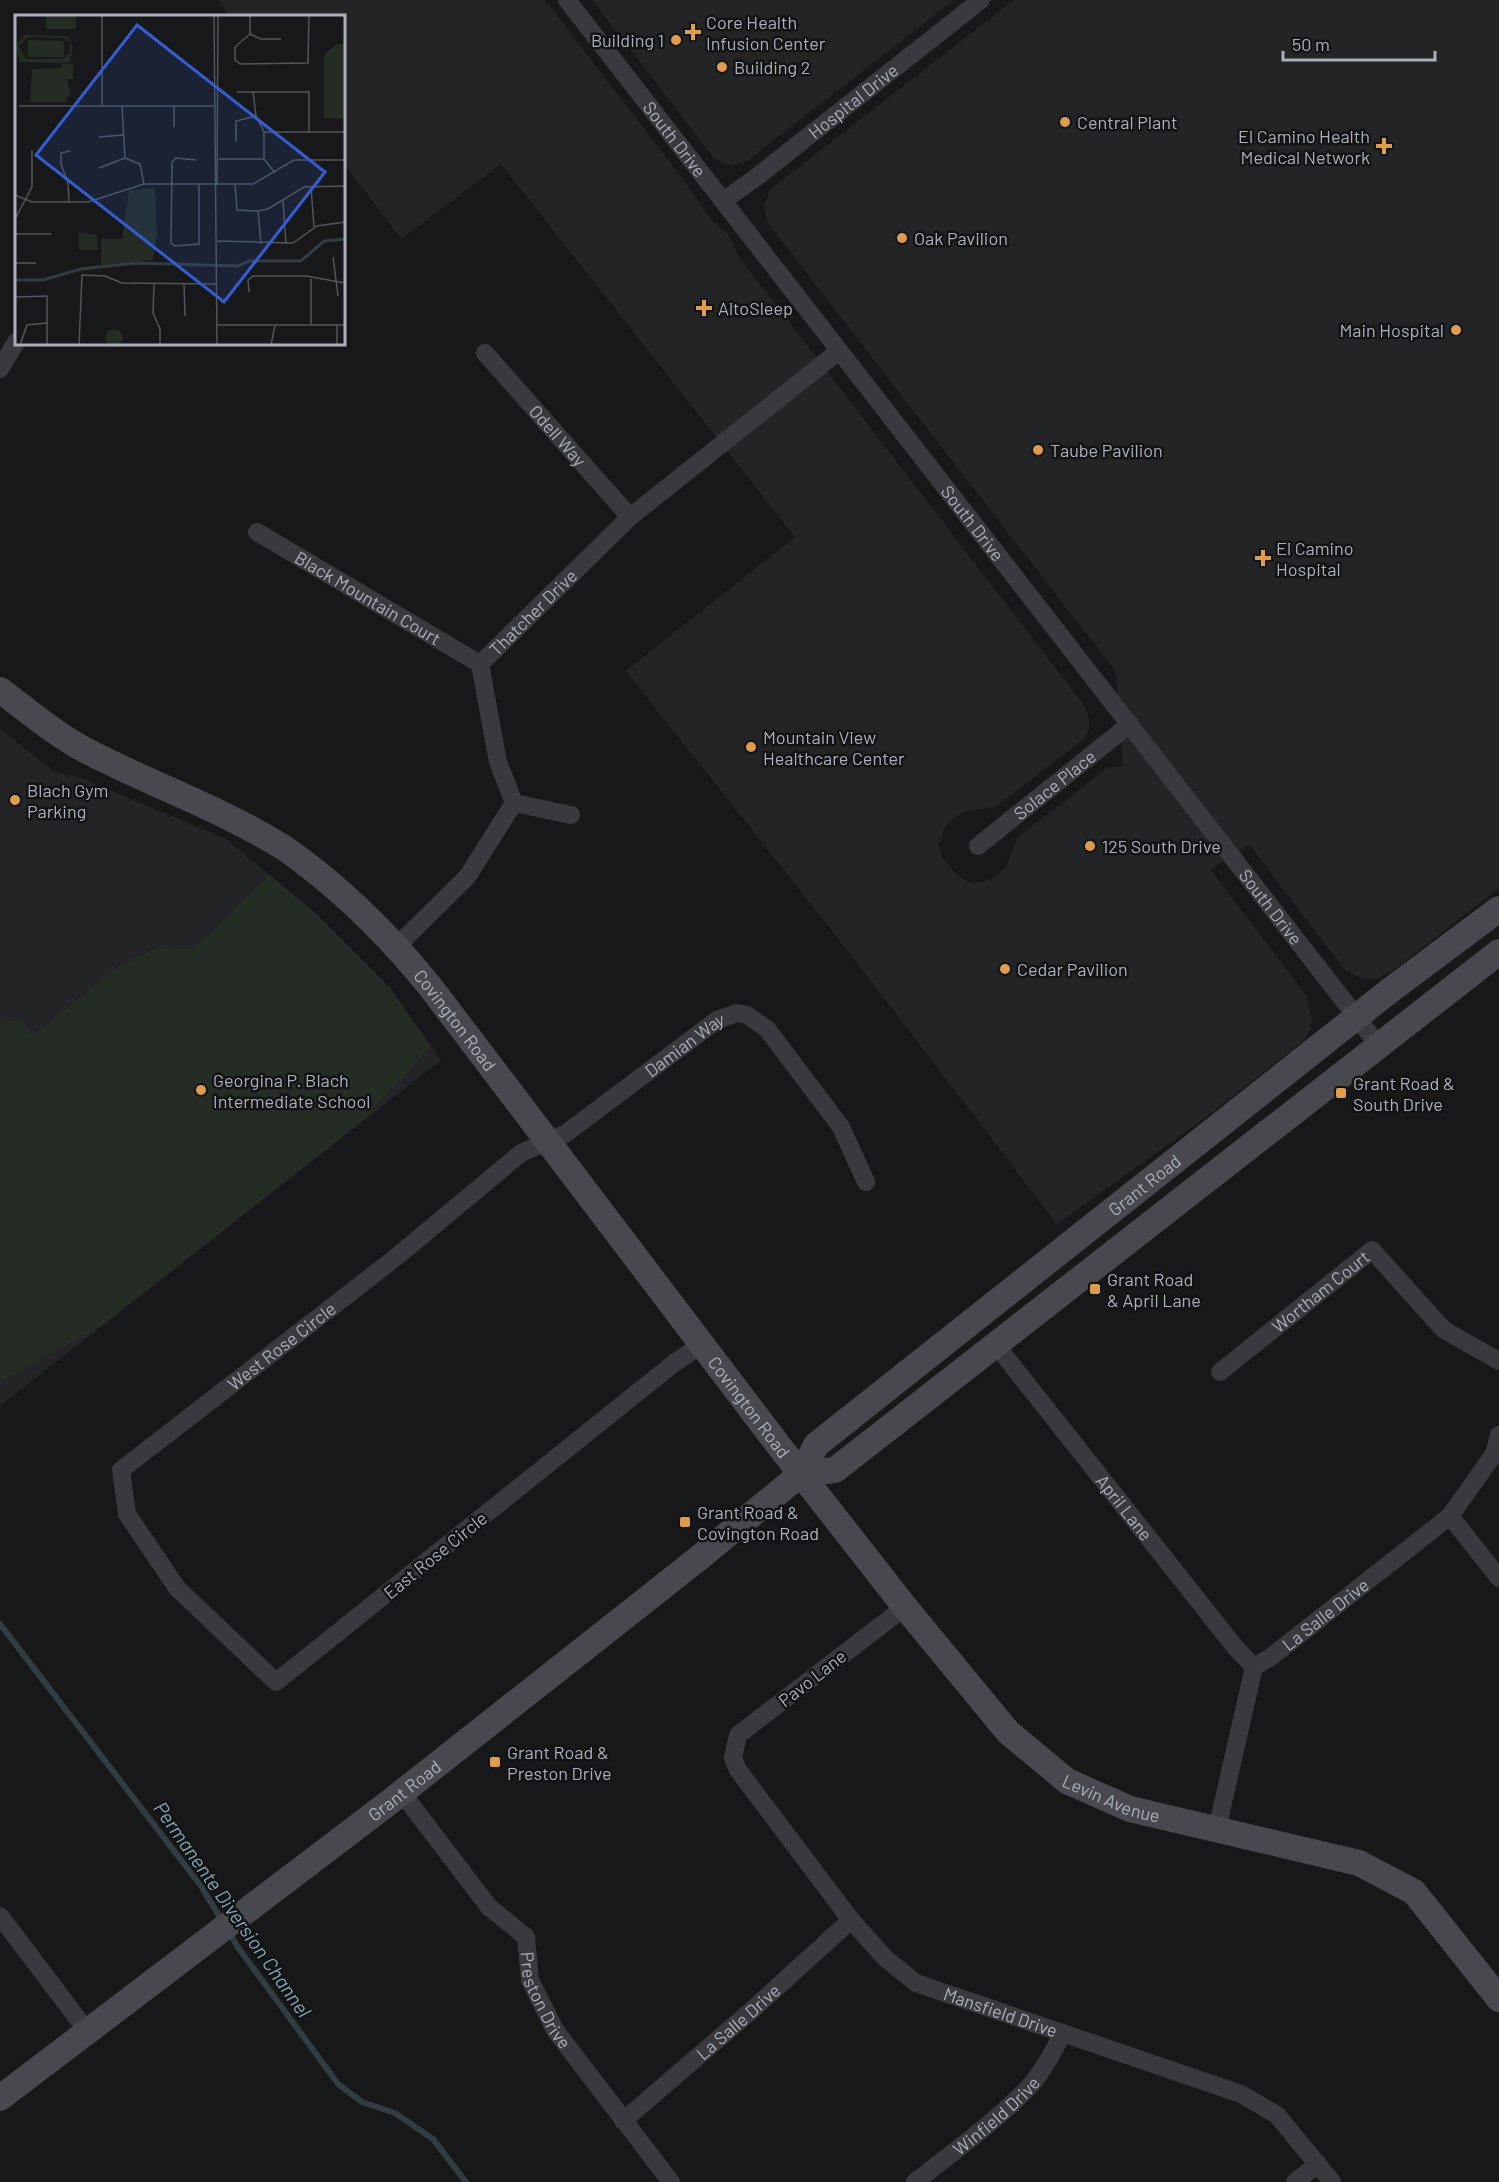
<svg xmlns="http://www.w3.org/2000/svg" width="1499" height="2182" font-family="Barlow,sans-serif">
<style>
.built{fill:#232426}
.green{fill:#242c24}
.lines{fill:none;stroke-linecap:round;stroke-linejoin:round}
.stream{stroke:#323c41;stroke-width:6}
.street{stroke:#393a3e;stroke-width:18}
.secondary{stroke:#47494e;stroke-width:26}
.poi-dot{fill:#e09c48;stroke:#121314;stroke-width:2}
.labels{text-anchor:middle;dominant-baseline:central;stroke-width:5;stroke-linejoin:round;paint-order:stroke}
.poi-label{font-size:18px;fill:#abb0b8;stroke:#121314;text-anchor:start}
.street-label{font-size:18px;fill:#abb0b8;stroke:#121314}
.water-label{font-size:20px;font-style:italic;fill:#85a0af;stroke:#121314}
.inset-river{fill:none;stroke:#323c41;stroke-width:3}
.inset-road{fill:none;stroke:#525559;stroke-width:1.5}
.view{fill:#325dd3;fill-opacity:0.15;stroke:#325dd3;stroke-width:3}
.inset-edge{fill:none;stroke:#abb0b8;stroke-width:3}
</style>
<rect width="100%" height="100%" fill="#171819"/>
<g class="built">
<path d="M218,0h326l8,9 127,165 34,48 12,9 8,12 6,14 345,448 5,14v11l-6,10 -88,67 -30,4 -19,14 -7,19 3,14 17,19 14,6 10,-1 12,-5 11,-10 11,-29 90,-70 16,-2 -7,-94 -349,-450 -3,-17 7,-16 243,-189h485v888l-108,84 -18,8 -16,-3 -13,-8 -95,-125 -38,26 95,125 6,23 -2,12 -8,12 -101,79 -144,103 -213,-278 -218,-275 169,-134 -294,-373 -100,75 -57,-75v-148h-114z"/>
<path d="M592,0h362l-207,161 -16,5 -17,-8z"/>
<path d="M0,729l55,43 26,6 145,61 86,71 78,78 51,72 -441,346z"/>
</g>
<path class="green" d="M269,875l43,35 78,78 41,58 -66,73 -262,206 -103,57v-357l6,-4 14,-1 13,15 89,-71 35,-16 36,1z"/>
<g class="lines">
<g class="stream">
<path d="M0,1624l201,262 21,35"/>
<path d="M229,1932l8,14 101,138 24,18 33,11 38,26 33,43"/>
</g>
<g class="street">
<path id="s1" d="M567,0l812,1046"/>
<path id="s2" d="M723,201l31,-22 227,-179"/>
<path id="s3" d="M485,353l145,164"/>
<path d="M0,369l16,-27"/>
<path id="s4" d="M257,532l223,132"/>
<path id="s5" d="M480,664l150,-147 209,-166"/>
<path d="M514,803l57,12"/>
<path id="s6" d="M978,846l152,-122"/>
<path d="M397,946l70,-69 47,-74 -16,-41 -18,-98"/>
<path id="s7" d="M702,1344l-29,20 -397,318 -99,-94 -50,-74 -6,-44 274,-212 126,-105 44,-19 152,-114 20,-7 10,2 20,14 74,98 25,55"/>
<path id="s8" d="M996,1345l239,302 19,20"/>
<path id="s9" d="M1220,1372l152,-122 72,80 55,31"/>
<path d="M1450,1516l49,62"/>
<path id="s10" d="M905,1607l-167,128 -5,23 5,12 113,150 34,38 31,25 325,111 36,21 55,67"/>
<path id="s11" d="M402,1793l87,114 37,30 4,43 25,50 116,152"/>
<path id="s12" d="M1217,1829l37,-162 17,-10 179,-141 44,-62 5,-19"/>
<path d="M0,1916l87,115"/>
<path id="s13" d="M623,2121l129,-111 99,-90"/>
<path id="s14" d="M915,2182c38,-30 79,-59 113,-94 14,-15 25,-36 35,-55"/>
<path d="M1295,2182l23,-18"/>
</g>
<g class="secondary">
<path id="s15" d="M0,690c28,21 55,44 85,60 65,34 134,58 196,96 10,6 20,14 29,21 46,36 86,77 122,122l347,457 126,161 103,125 59,49 63,28 229,54 55,29 85,107"/>
<path d="M802,1473l33,-3 664,-518"/>
<path id="s16" d="M0,2098l391,-297 308,-243 103,-85 14,-28 572,-453 111,-83"/>
</g>
</g>
<g class="poi-dot">
<path d="M690 23h6v6h6v6h-6v6h-6v-6h-6v-6h6z"/>
<circle cx="676" cy="40" r="6"/>
<circle cx="722" cy="67" r="6"/>
<circle cx="1065" cy="122" r="6"/>
<path d="M1381 137h6v6h6v6h-6v6h-6v-6h-6v-6h6z"/>
<circle cx="902" cy="238" r="6"/>
<path d="M701 299h6v6h6v6h-6v6h-6v-6h-6v-6h6z"/>
<circle cx="1456" cy="330" r="6"/>
<circle cx="1038" cy="450" r="6"/>
<path d="M1260 549h6v6h6v6h-6v6h-6v-6h-6v-6h6z"/>
<circle cx="751" cy="747" r="6"/>
<circle cx="15" cy="800" r="6"/>
<circle cx="1090" cy="846" r="6"/>
<circle cx="1005" cy="969" r="6"/>
<circle cx="201" cy="1090" r="6"/>
<rect x="1335" y="1087" width="12" height="12" rx="3"/>
<rect x="1089" y="1283" width="12" height="12" rx="3"/>
<rect x="679" y="1516" width="12" height="12" rx="3"/>
<rect x="489" y="1756" width="12" height="12" rx="3"/>
</g>
<g class="labels">
<g class="poi-label">
<text x="706" y="22">Core Health<tspan x="706" dy="21">Infusion Center</tspan></text>
<text x="664" y="40" text-anchor="end">Building 1</text>
<text x="734" y="67">Building 2</text>
<text x="1077" y="122">Central Plant</text>
<text x="1370" y="136" text-anchor="end">El Camino Health<tspan x="1370" dy="21">Medical Network</tspan></text>
<text x="914" y="238">Oak Pavilion</text>
<text x="718" y="308">AltoSleep</text>
<text x="1444" y="330" text-anchor="end">Main Hospital</text>
<text x="1050" y="450">Taube Pavilion</text>
<text x="1276" y="548">El Camino<tspan x="1276" dy="21">Hospital</tspan></text>
<text x="763" y="737">Mountain View<tspan x="763" dy="21">Healthcare Center</tspan></text>
<text x="27" y="790">Blach Gym<tspan x="27" dy="21">Parking</tspan></text>
<text x="1102" y="846">125 South Drive</text>
<text x="1017" y="969">Cedar Pavilion</text>
<text x="213" y="1080">Georgina P. Blach<tspan x="213" dy="21">Intermediate School</tspan></text>
<text x="1353" y="1083">Grant Road &amp;<tspan x="1353" dy="21">South Drive</tspan></text>
<text x="1107" y="1279">Grant Road<tspan x="1107" dy="21">&amp; April Lane</tspan></text>
<text x="697" y="1512">Grant Road &amp;<tspan x="697" dy="21">Covington Road</tspan></text>
<text x="507" y="1752">Grant Road &amp;<tspan x="507" dy="21">Preston Drive</tspan></text>
</g>
<g class="street-label">
<text stroke="none"><textPath href="#s2" startOffset="164">Hospital Drive</textPath></text>
<text stroke="none"><textPath href="#s1" startOffset="176">South Drive</textPath></text>
<text stroke="none"><textPath href="#s3" startOffset="110">Odell Way</textPath></text>
<text stroke="none"><textPath href="#s1" startOffset="662">South Drive</textPath></text>
<text stroke="none"><textPath href="#s4" startOffset="129">Black Mountain Court</textPath></text>
<text stroke="none"><textPath href="#s5" startOffset="74">Thatcher Drive</textPath></text>
<text stroke="none"><textPath href="#s6" startOffset="98">Solace Place</textPath></text>
<text stroke="none"><textPath href="#s1" startOffset="1148">South Drive</textPath></text>
<text stroke="none"><textPath href="#s15" startOffset="570">Covington Road</textPath></text>
<text stroke="none"><textPath href="#s7" startOffset="1522">Damian Way</textPath></text>
<text stroke="none"><textPath href="#s16" startOffset="1467">Grant Road</textPath></text>
<text stroke="none"><textPath href="#s9" startOffset="129">Wortham Court</textPath></text>
<text stroke="none"><textPath href="#s7" startOffset="1017">West Rose Circle</textPath></text>
<text stroke="none"><textPath href="#s15" startOffset="1056">Covington Road</textPath></text>
<text stroke="none"><textPath href="#s8" startOffset="207">April Lane</textPath></text>
<text transform="translate(435 1555) rotate(-39)">East Rose Circle</text>
<text stroke="none"><textPath href="#s12" startOffset="255">La Salle Drive</textPath></text>
<text transform="translate(812 1678) rotate(-38)">Pavo Lane</text>
<text stroke="none"><textPath href="#s16" startOffset="508">Grant Road</textPath></text>
<text stroke="none"><textPath href="#s15" startOffset="1596">Levin Avenue</textPath></text>
<text stroke="none"><textPath href="#s11" startOffset="258">Preston Drive</textPath></text>
<text stroke="none"><textPath href="#s10" startOffset="615">Mansfield Drive</textPath></text>
<text stroke="none"><textPath href="#s13" startOffset="152">La Salle Drive</textPath></text>
<text stroke="none"><textPath href="#s14" startOffset="105">Winfield Drive</textPath></text>
</g>
<g class="water-label">
<text transform="translate(233 1909) rotate(55)">Permanente Diversion Channel</text>
</g>
</g>
<g transform="translate(15 15)">
<rect width="330" height="330" fill="#171819"/>
<path d="M31,0h30v14h-30zM10,20l42,1 6,10 -3,17 -50,-1 -4,-16zM13,22l36,1 6,5v9l-8,7h-36l-8,-13zM13,25l36,1v16h-36zM322,29h8v75l-21,-1v-63zM47,49h11v15h-6l4,17h-4v6h-37l2,-33 30,-1zM140,173l2,47 -4,25 -52,5v-26h21l7,-49zM64,217l18,3 1,15h-19zM90 323a9 9 0 1 1 18 0a9 9 0 1 1-18 0Z" fill="#242c24" fill-rule="evenodd"/>
<path class="inset-river" d="M0,265h28l38,-11 55,-6 102,3 11,-5h52l23,-20 21,-2"/>
<path class="inset-road" d="M199,0l3,330M235,0v19l-15,13v13l5,4 68,-1 1,-48M235,19l11,5h20M238,76l3,25 8,16v27l11,14M222,77h72v40M4,91h196M87,91v-91M107,91l3,52M159,91v21M249,117h81M84,122l24,-2M221,127v-21l20,-5M110,143l15,6 4,20M204,144h45M181,145l-20,-2 -4,4 -1,81 4,3 24,-2v-59M84,153l26,-10M202,170l1,-170M220,170l2,25 21,1 10,-2 36,-22 41,-1M296,172l3,40M0,180l17,7h56l56,-18h109l41,-24h51M268,185l3,44M54,187l-1,-19 -7,-19v-11l9,-2M243,196l3,33M0,204l17,-32v-37M0,219h36M202,226l76,2 24,-17 28,-4M318,242l5,39M0,248h21M139,269l-1,29 7,16v16M169,269l1,32M234,277l-1,-12 5,-4h53l39,7M0,282l32,-1v49M202,310h128M296,310v-46M322,310v20M5,330l7,-20 20,-2M64,330l3,-70 23,1 17,7 95,1M256,330l4,-20"/>
<path class="view" d="M122,10l188,147 -101,130 -188,-147z"/>
<rect width="330" height="330" class="inset-edge"/>
</g>
<path d="M1283 51v9h152v-9" fill="none" stroke="#abb0b8" stroke-width="3"/>
<text x="1292" y="51" font-size="18" fill="#abb0b8" stroke="#121314" stroke-width="4.5" paint-order="stroke">50 m</text>
</svg>
